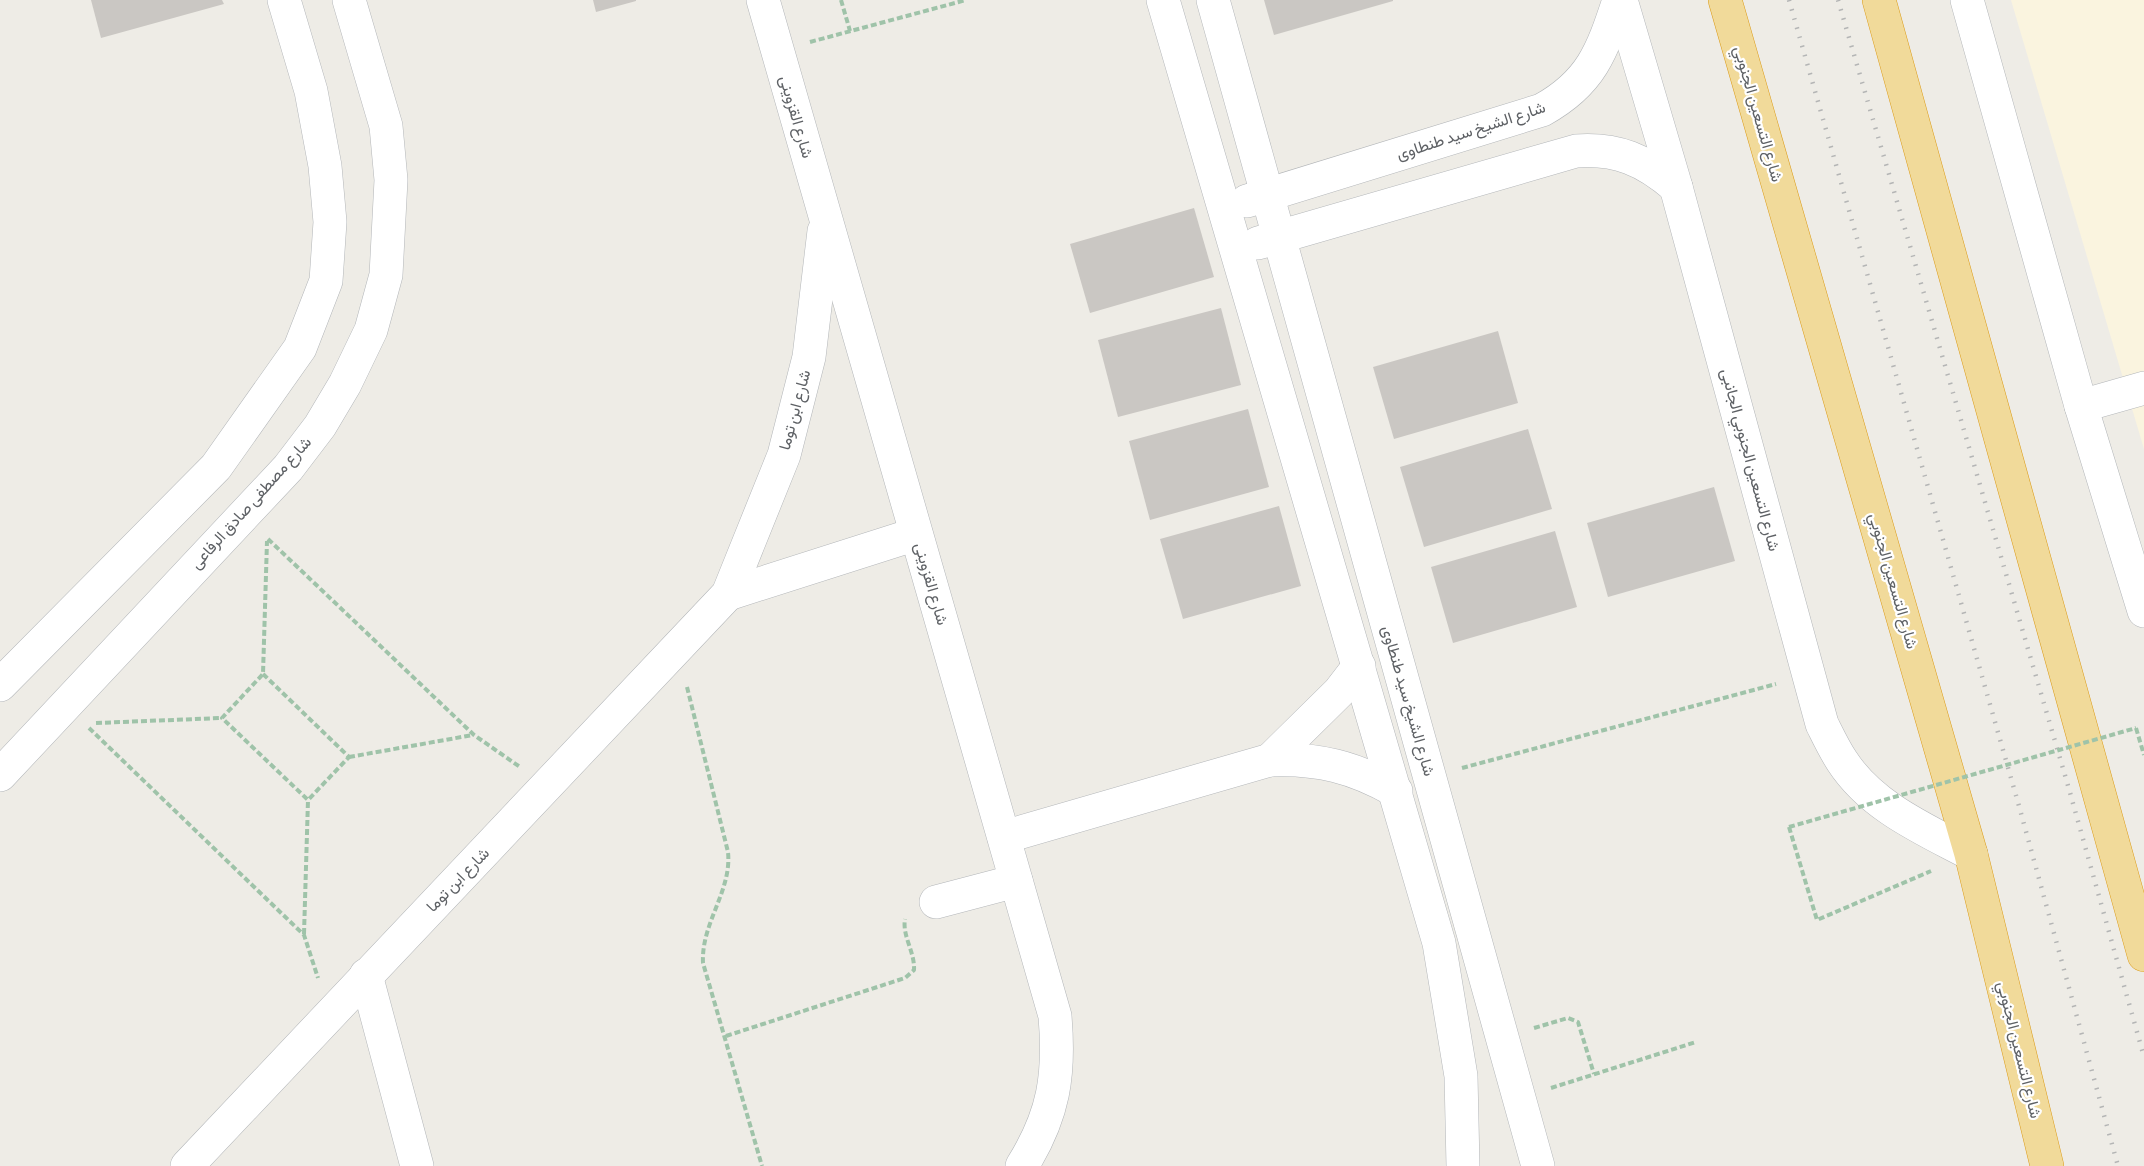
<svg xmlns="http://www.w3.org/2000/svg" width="2144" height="1166" font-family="'Alegreya Sans',Vazirmatn,sans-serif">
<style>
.commercial{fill:#faf4df}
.building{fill:#cac7c3}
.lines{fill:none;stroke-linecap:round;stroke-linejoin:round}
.minor-casing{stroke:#b3b6b9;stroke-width:34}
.highway-casing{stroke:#db9b19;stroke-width:34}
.path{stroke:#9fc3a9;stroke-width:4;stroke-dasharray:6 3;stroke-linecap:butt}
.minor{stroke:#fff;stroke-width:33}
.highway{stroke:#f1da9a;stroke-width:33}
.rail{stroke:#b4b5b5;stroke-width:4.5;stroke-dasharray:1.5 8;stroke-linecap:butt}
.path-bridge{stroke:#9fc3a9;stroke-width:4;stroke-dasharray:6 3;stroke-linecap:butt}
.labels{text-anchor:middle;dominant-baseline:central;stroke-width:4.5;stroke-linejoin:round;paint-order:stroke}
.street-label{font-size:16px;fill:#5e6165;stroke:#fff}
</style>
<rect width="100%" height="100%" fill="#eeece6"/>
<path class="commercial" d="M2011,0h133v449z"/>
<g class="building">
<path d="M91,0h131l2,4 -123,34z"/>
<path d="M593,0h43v1l-40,11z"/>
<path d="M1264,0h129v1l-119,34z"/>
<path d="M1194,208l20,69 -124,36 -20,-69z"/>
<path d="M1221,308l20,77 -123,32 -20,-77z"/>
<path d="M1498,331l20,72 -124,36 -21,-72z"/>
<path d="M1248,409l21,78 -119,33 -21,-79z"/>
<path d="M1528,429l24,80 -128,38 -24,-80z"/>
<path d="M1714,487l21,74 -127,36 -21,-74z"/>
<path d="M1279,506l22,80 -118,33 -23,-80z"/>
<path d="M1555,531l22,76 -124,36 -22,-76z"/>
</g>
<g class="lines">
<g class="minor-casing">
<g id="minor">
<path d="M763,0l292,1016c5,59 -1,99 -33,150"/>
<path d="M1163,0l276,943 22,133 2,90"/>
<path d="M1213,0l325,1166"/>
<path d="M1621,0l55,187 146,537c6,12 12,25 20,37 30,46 82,68 129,93"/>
<path d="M1967,0l114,406 63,205"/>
<path d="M1247,201l295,-91c49,-27 60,-58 77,-110"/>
<path d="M1258,243l318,-92c41,-3 69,9 100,36"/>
<path d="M2081,406l63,-18"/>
<path d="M728,594l188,-60"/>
<path d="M0,685l216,-218 84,-119 26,-67 4,-59 -5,-56 -14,-75 -27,-91"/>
<path d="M1270,760l69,-68 20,-26"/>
<path d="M0,775l288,-307 32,-42 25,-42 26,-54 15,-55 5,-95 -5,-54 -37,-126"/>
<path d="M1004,837l266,-77c48,-2 84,7 126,31"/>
<path d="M936,902l80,-21"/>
<path d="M366,975l51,191"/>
<path d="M187,1166l541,-572 56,-139 12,-47 13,-51 15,-126"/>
</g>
</g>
<g class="highway-casing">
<g id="highway">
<path d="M1725,0l246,854 76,312"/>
<path d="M1879,0l265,955"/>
</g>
</g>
<g class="path">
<path d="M841,0l9,31"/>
<path d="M810,42l156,-42"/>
<path d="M268,539l206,196 46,32"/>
<path d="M263,674l86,83 -41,43 -86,-82 41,-44 4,-133"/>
<path d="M687,687l41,165c4,39 -27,71 -25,111l59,203"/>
<path d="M96,723l126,-5"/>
<path d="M89,728l215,207 14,43"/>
<path d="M2136,728l8,27"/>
<path d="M349,757l124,-22"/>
<path d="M1462,768l314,-84"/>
<path d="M1789,827l28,93 114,-49"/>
<path d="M304,934l4,-134"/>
<path d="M1534,1028l34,-10 10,4 16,52"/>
<path d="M726,1036l179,-58 9,-8c1,-18 -12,-34 -9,-51"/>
<path d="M1551,1088l145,-46"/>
</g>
<use href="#minor" class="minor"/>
<use href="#highway" class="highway"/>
<g class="rail">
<path d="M1789,0l230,806 99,360"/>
<path d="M1838,0l231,789 75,268"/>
</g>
<path class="path-bridge" d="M1789,827l347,-99"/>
</g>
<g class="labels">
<g class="street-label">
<text transform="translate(1758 114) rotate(74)">شارع التسعين الجنوبي</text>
<text transform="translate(796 117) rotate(74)">شارع القزوينى</text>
<text transform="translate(1471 131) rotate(-18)">شارع الشيخ سيد طنطاوى</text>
<text transform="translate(795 410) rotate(-75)">شارع ابن توما</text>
<text transform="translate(1750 460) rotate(75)">شارع التسعين الجنوبي الجانبى</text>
<text transform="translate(251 503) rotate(-48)">شارع مصطفى صادق الرفاعى</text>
<text transform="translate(1893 581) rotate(74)">شارع التسعين الجنوبي</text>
<text transform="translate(931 584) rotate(74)">شارع القزوينى</text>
<text transform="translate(1408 701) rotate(74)">شارع الشيخ سيد طنطاوى</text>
<text transform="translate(458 880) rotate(-46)">شارع ابن توما</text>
<text transform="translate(2019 1050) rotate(76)">شارع التسعين الجنوبي</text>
</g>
</g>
</svg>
